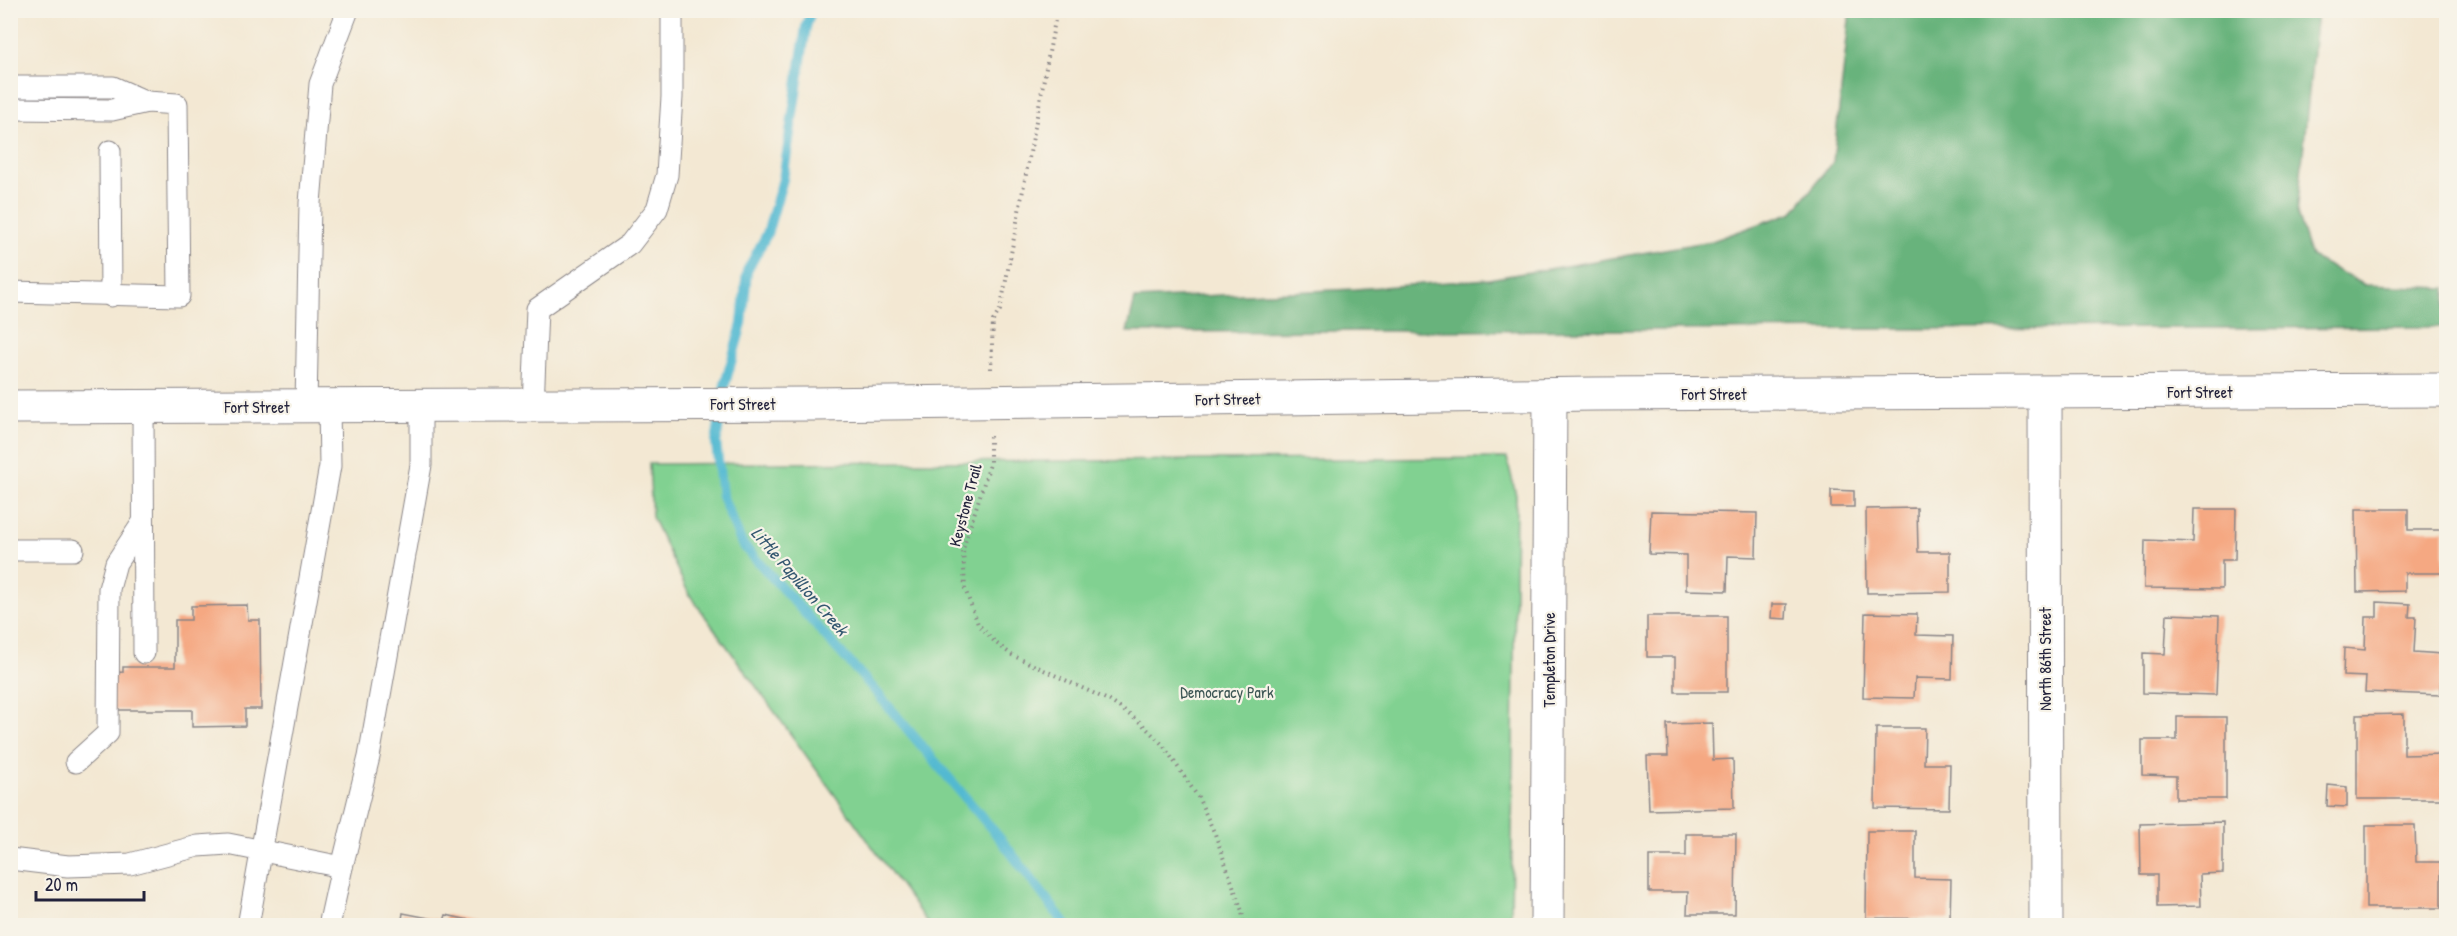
<svg xmlns="http://www.w3.org/2000/svg" width="2457" height="936" font-family="'Patrick Hand',sans-serif">
<style>
.green{fill:#81d191;stroke:#527a66;stroke-width:1.5}
.forest{fill:#68b37b;stroke:#456a5b;stroke-width:1.5}
.lines{fill:none;stroke-linecap:round;stroke-linejoin:round}
.stream{stroke:#53b9d1;stroke-width:10}
.building{fill:#f5a882}
.service-casing{stroke:#8a8587;stroke-width:23}
.minor-casing{stroke:#8a8587;stroke-width:35}
.secondary-casing{stroke:#8a8587;stroke-width:35}
.path{stroke:#8a8587;stroke-width:4;stroke-dasharray:1.5 4.5;stroke-linecap:butt}
.service{stroke:#fff;stroke-width:21}
.minor{stroke:#fff;stroke-width:33}
.secondary{stroke:#fff;stroke-width:33}
.labels{text-anchor:middle;dominant-baseline:central;stroke-width:4.5;stroke-linejoin:round;paint-order:stroke}
.street-label{font-size:16px;fill:#22223b;stroke:#f7f3e8}
.park-label{font-size:16px;fill:#3e5755;stroke:#f7f3e8}
.water-label{font-size:18px;font-style:italic;fill:#335770;stroke:#f7f3e8}
</style>
<rect width="100%" height="100%" fill="#f7f3e8"/>
<filter id="ink" filterUnits="userSpaceOnUse"><feTurbulence type="fractalNoise" baseFrequency=".0167" numOctaves="2"/><feDisplacementMap in="SourceGraphic" scale="12" xChannelSelector="R" yChannelSelector="G"/><feConvolveMatrix kernelMatrix="1 2 1 2 8 2 1 2 1" color-interpolation-filters="sRGB"/></filter>
<filter id="wash" filterUnits="userSpaceOnUse"><feTurbulence type="fractalNoise" baseFrequency=".008" numOctaves="4" result="noise"/><feDisplacementMap in="SourceGraphic" scale="24" xChannelSelector="R" yChannelSelector="G"/><feGaussianBlur stdDeviation="1.35" result="paint"/><feColorMatrix in="noise" values="0 0 0 0 0 0 0 0 0 0 0 0 0 0 0 0 0 1.4 0 .05"/><feComposite in="paint" operator="in"/></filter>
<g filter="url(#wash)">
<rect width="100%" height="100%" fill="#f3e8d3"/>
<path class="green" d="M1507,458l9,37 -5,431 -582,-1 -240,-331 -37,-77 -3,-53z"/>
<path class="forest" d="M1850,11h467l-20,203 14,43 54,28 81,3v39l-1319,5 8,-33 220,-10 134,-10 223,-38 81,-29 40,-50z"/>
<g class="lines">
<path class="stream" d="M811,10l-5,17 -23,152 -16,55 -20,37 -5,53 -17,60 -9,59 6,53 20,48 130,143 130,154 65,85"/>
</g>
<g id="blocks">
<g class="building">
<path d="M1831,490l23,1v16h-23z"/>
<path d="M1917,508l1,44h32v40l-83,1 -1,-84z"/>
<path d="M2194,509h42l-1,51h-13v29l-78,-1 1,-48 48,2z"/>
<path d="M2356,509h52v21h36v43h-39v18l-48,1z"/>
<path d="M1651,511l106,2 -1,44 -28,-1 -1,35 -41,-1v-35l-37,-1z"/>
<path d="M2377,602l33,2 -1,13h7l-2,35 28,2 -2,41 -75,-3 1,-15 -23,-1 1,-28 21,2 1,-33h11z"/>
<path d="M1772,604h15l-1,15 -15,-1z"/>
<path d="M247,605l1,15h12l1,89h-16v17l-53,1v-17h-81v-37l12,-1v-5h52v-47h16v-14z"/>
<path d="M1865,613l52,1 -1,21 37,1 -1,43 -37,-1 -1,20 -51,-1z"/>
<path d="M2167,614l52,2 -3,79 -73,-2v-40l22,1z"/>
<path d="M1647,616h80v76h-52v-35h-28z"/>
<path d="M2404,714v41l40,-1v45h-87v-84z"/>
<path d="M2177,717h49v82h-50v-23l-34,-1v-35h35z"/>
<path d="M1712,723l1,37 20,-1 1,49 -85,2 -2,-54h21l-1,-32z"/>
<path d="M1876,728h49l-1,36h26l-1,45 -74,-1z"/>
<path d="M2328,785l19,2v20l-20,-1z"/>
<path d="M2223,822v51l-23,1 1,32 -44,1v-32h-16l-1,-51z"/>
<path d="M2366,825h49l1,37h25v46h-75z"/>
<path d="M1867,831h48v47l36,1 -1,40 -84,-1z"/>
<path d="M1686,834h50l-1,80h-48l1,-22h-39v-36h37z"/>
<path d="M403,913l41,8 2,-6 50,11h-95z"/>
</g>
</g>
</g>
<g filter="url(#ink)">
<use href="#blocks" fill-opacity="0" stroke="#8a8587" stroke-width="1.5"/>
<g class="lines">
<g class="service-casing">
<g id="service">
<path d="M10,87h103l34,15"/>
<path d="M10,109l102,1 35,-8 30,2 2,192 -169,-4"/>
<path d="M110,151l1,145"/>
<path d="M306,406l4,-203 10,-119 28,-74"/>
<path d="M533,406l4,-97 93,-65 27,-35 10,-34 5,-78v-87"/>
<path d="M143,407l1,246"/>
<path d="M10,550h63"/>
<path d="M76,762l32,-29 1,-144 7,-26 27,-41"/>
<path d="M10,859l58,7 62,-2 68,-18 30,-2 114,23 27,-110 52,-292v-59"/>
<path d="M248,926l82,-460 -1,-60"/>
<path d="M329,926l13,-59"/>
</g>
</g>
<g class="minor-casing">
<g id="minor">
<path d="M2045,393l1,533"/>
<path d="M1547,926l3,-531"/>
</g>
</g>
<g class="secondary-casing">
<path id="secondary" d="M10,407l804,-3 781,-10 851,-4"/>
</g>
<g class="path">
<path d="M991,369l2,-48 7,-11 3,-14 54,-286"/>
<path d="M990,436v28l-27,85 2,40 13,35 18,19 16,12 98,46 31,22 22,22 35,52 17,37 27,77 2,15"/>
</g>
<use href="#service" class="service"/>
<use href="#minor" class="minor"/>
<use href="#secondary" class="secondary"/>
</g>
</g>
<g class="labels">
<g class="street-label">
<text x="2200" y="392">Fort Street</text>
<text x="1714" y="394">Fort Street</text>
<text transform="translate(1228 399) rotate(-1)">Fort Street</text>
<text x="743" y="404">Fort Street</text>
<text x="257" y="407">Fort Street</text>
<text transform="translate(965 505) rotate(-75)">Keystone Trail</text>
<text transform="translate(2045 659) rotate(-90)">North 86th Street</text>
<text transform="translate(1549 660) rotate(-90)">Templeton Drive</text>
</g>
<g class="park-label">
<text x="1227" y="692">Democracy Park</text>
</g>
<g class="water-label">
<text transform="translate(800 581) rotate(49)">Little Papillion Creek</text>
</g>
</g>
<rect width="2457" height="936" fill="none" stroke="#f7f3e8" stroke-width="36"/>
<path d="M36 891v9h108v-9" fill="none" stroke="#22223b" stroke-width="3"/>
<text x="45" y="891" font-size="18" fill="#22223b" stroke="#f7f3e8" stroke-width="4.5" paint-order="stroke">20 m</text>
</svg>
